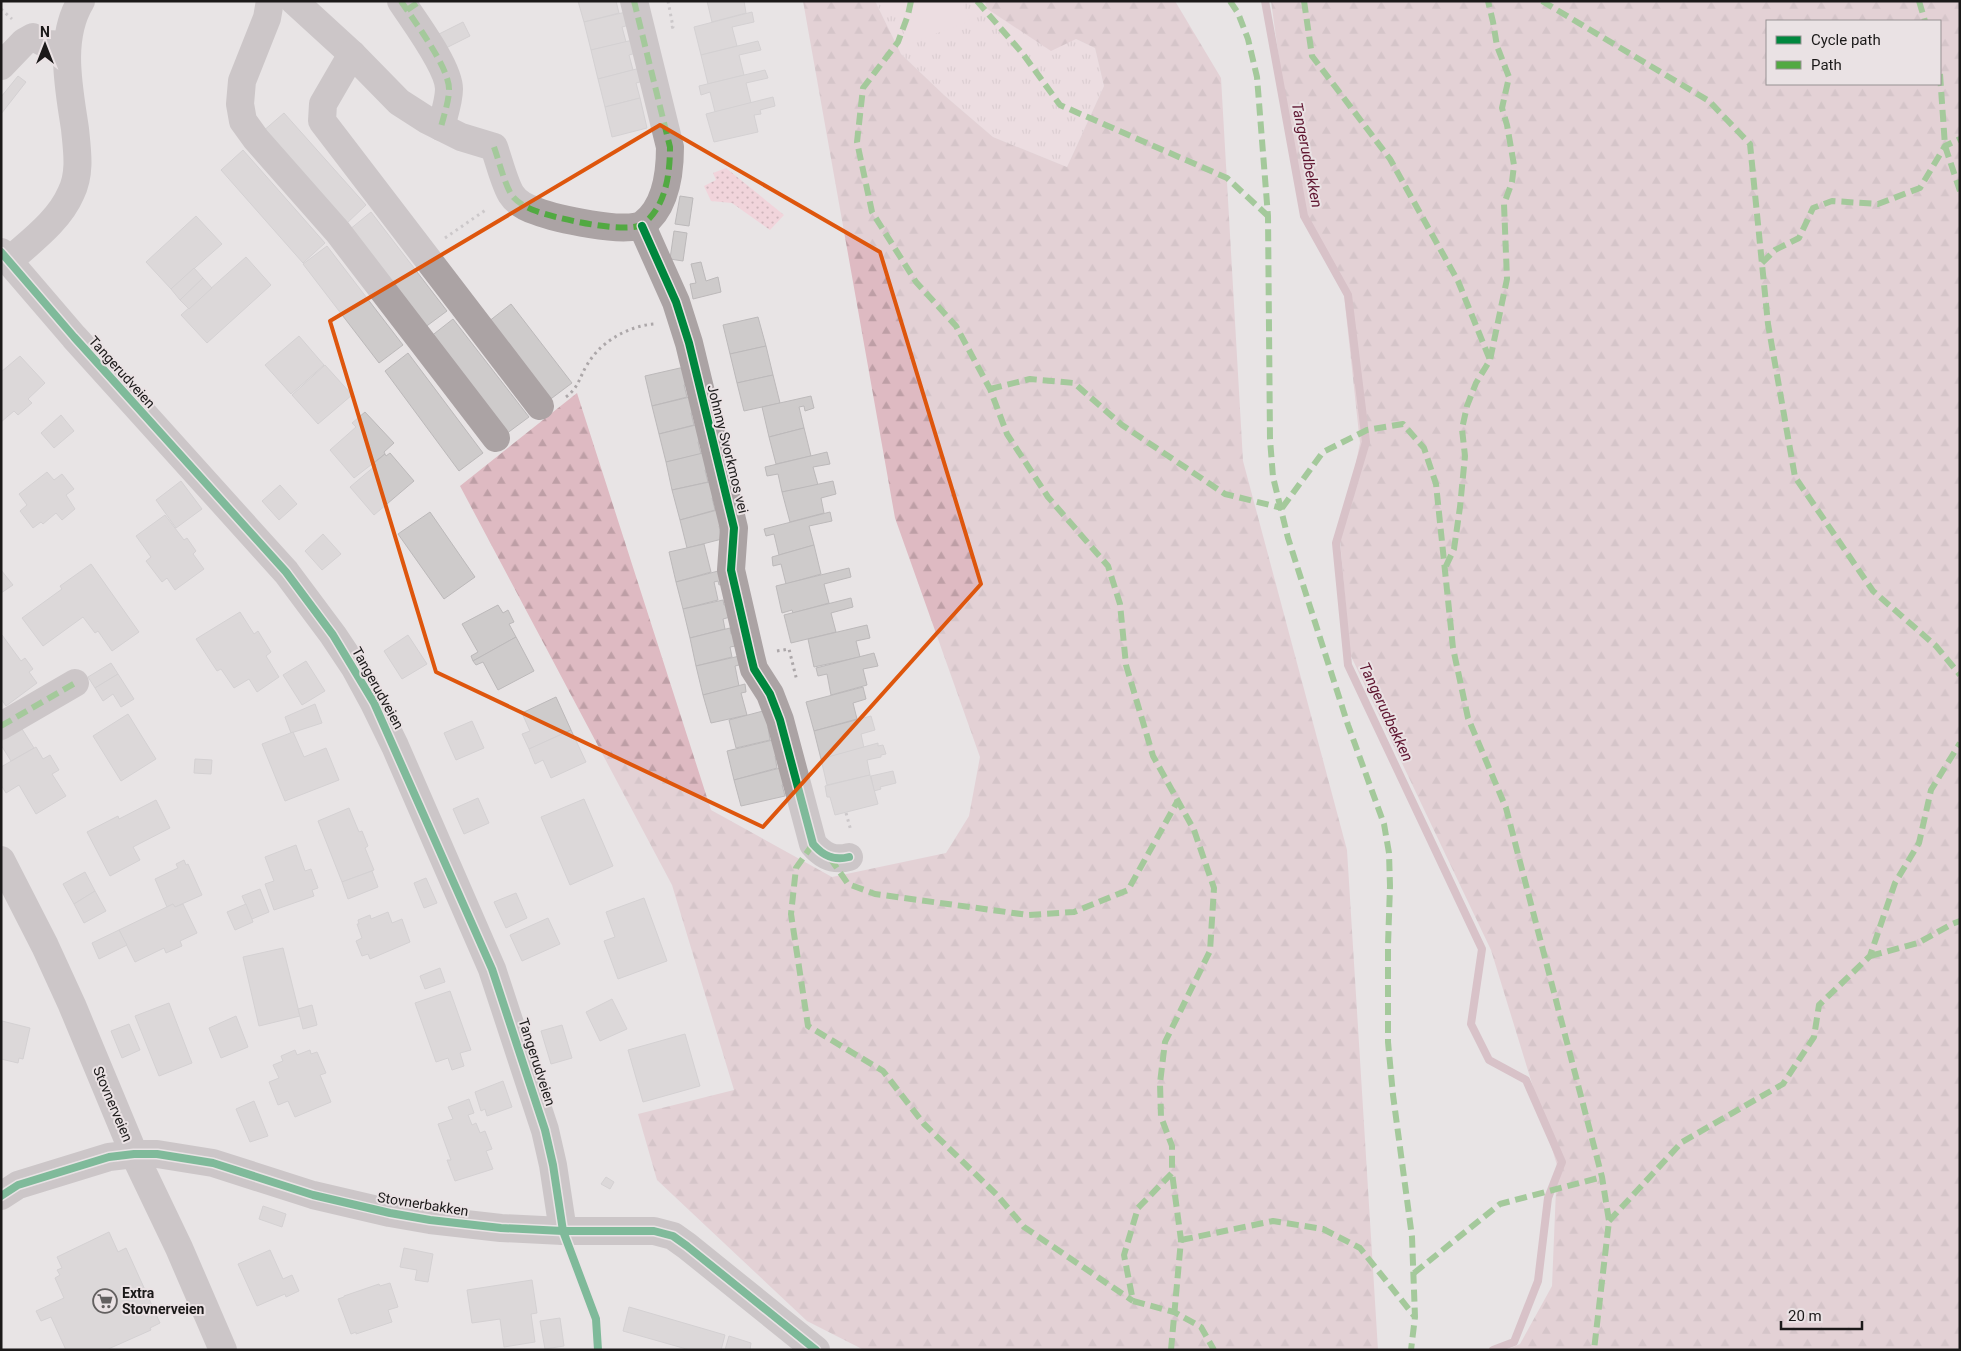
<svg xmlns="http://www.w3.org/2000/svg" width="1961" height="1351" font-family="Roboto,sans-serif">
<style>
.grass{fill:url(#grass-tufts)}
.forest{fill:url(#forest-firs);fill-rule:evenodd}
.park{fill:url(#park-dots)}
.garden{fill:#f1d4db}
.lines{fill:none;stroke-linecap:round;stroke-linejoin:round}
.stream{stroke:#c599a4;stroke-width:8}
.building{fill:#cecbcb;stroke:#bcb9ba}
.path{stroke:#aca7a9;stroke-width:3;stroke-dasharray:2.5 4;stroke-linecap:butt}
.minor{stroke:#aba3a4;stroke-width:28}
.quiet{stroke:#52a942;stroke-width:6;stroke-dasharray:12 6;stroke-linecap:butt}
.cycleway-casing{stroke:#eae2e4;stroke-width:11}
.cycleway{stroke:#00873e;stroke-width:8}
.marked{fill:none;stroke:#de560d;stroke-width:4;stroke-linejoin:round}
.labels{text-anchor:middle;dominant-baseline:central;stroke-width:4;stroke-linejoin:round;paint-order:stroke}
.street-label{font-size:14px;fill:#1b1919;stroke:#eae2e4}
.poi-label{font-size:14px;font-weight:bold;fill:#1b1919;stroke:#eae2e4;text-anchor:start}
.water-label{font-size:15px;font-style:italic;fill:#5f1530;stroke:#eae2e4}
</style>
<defs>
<pattern id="grass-tufts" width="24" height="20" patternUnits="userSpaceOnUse" patternTransform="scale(1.25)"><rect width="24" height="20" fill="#f1d4db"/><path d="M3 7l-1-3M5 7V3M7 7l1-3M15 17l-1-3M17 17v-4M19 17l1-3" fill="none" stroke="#ceb5bb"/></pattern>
<pattern id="forest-firs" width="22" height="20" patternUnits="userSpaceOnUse" patternTransform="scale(1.25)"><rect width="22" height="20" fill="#debac2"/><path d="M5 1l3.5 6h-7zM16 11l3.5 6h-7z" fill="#be9fa6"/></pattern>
<pattern id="park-dots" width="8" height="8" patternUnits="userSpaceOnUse" patternTransform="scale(1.25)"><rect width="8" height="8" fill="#f1d4db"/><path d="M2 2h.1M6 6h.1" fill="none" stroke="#ceb5bb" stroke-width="1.8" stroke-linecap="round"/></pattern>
</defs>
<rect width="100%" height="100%" fill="#e8e4e5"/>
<path class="grass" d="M875,1h110l1,7 90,31 19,9 9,38 -37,81 -74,-30 -49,-42 -43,-41z"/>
<g class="forest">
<path d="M803,1h72l26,53 43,41 49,42 74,30 37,-81 -9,-38 -19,-9 -25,12 -65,-43 -1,-7h190l46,77 22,383 104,389 31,500h-514l-57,-29 -150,-141 -19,-66 96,-24 -62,-205 -212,-399 117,-93 134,417 121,67 114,-24 23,-37 11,-59 -85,-239z"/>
<path d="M1271,1h689v1349h-454l14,-6 32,-58 5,-121 -66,-215 -141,-296 -10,-114 20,-97 -16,-148 -43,-78zM1767,21h173v63h-173z"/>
</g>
<path class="park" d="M726,168l58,47 -14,15 -38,-27 -21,-2 -7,-15 12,-6 -3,-7z"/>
<path class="garden" d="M893,1h69l8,20 -62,23z"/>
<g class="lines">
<path class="stream" d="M1265,1l39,215 44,79 18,147 -30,101 12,122 134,284 -11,75 18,36 37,20 36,82 -14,36 -10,83 -24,61 -21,8"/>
</g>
<g class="building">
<path d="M578,1h38l3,12 -35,9z"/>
<path d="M707,1h37l2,12 -34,9z"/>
<path d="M630,11l3,13 -11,3 4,15 -35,8 -7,-28z"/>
<path d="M752,12l2,10 -22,5 5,19 -36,9 -7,-28z"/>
<path d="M463,22l7,14 -28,14 -7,-14z"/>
<path d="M637,39l3,13 -11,3 4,15 -35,9 -7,-29z"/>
<path d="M758,41l3,9 -22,5 5,20 -36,9 -7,-29z"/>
<path d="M644,67l4,13 -12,3 4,15 -35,9 -7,-28z"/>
<path d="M765,70l3,8 -22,5 5,20 -36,9 -5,-20 -9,3 -2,-9z"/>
<path d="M18,76l8,6 -25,32v-17z"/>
<path d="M773,97l2,9 -15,4 1,4 -7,1 4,17 -44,10 -8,-28z"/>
<path d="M640,98l7,30 -35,9 -7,-30z"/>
<path d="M284,113l82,92 -21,20 -83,-93z"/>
<path d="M243,150l82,93 -22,20 -82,-93z"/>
<path d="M680,196l13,2 -4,28 -14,-2z"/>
<path d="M371,212l76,99 -23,17 -75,-98z"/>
<path d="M196,216l26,28 -51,45 -25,-27z"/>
<path d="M674,231l13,2 -4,28 -13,-2z"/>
<path d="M327,246l76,99 -24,18 -76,-99z"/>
<path d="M246,257l25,28 -64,58 -26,-28z"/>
<path d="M701,262l5,19 12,-4 3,15 -28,7 -3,-15 6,-1 -5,-19z"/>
<path d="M194,268l9,10 -23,22 -9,-11z"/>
<path d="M203,278l9,10 -23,21 -9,-9z"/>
<path d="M511,304l61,79 -24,18 -60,-79z"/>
<path d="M758,317l8,29 -36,8 -7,-29z"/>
<path d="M453,319l76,98 -23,17 -76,-97z"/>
<path d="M299,336l25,29 -33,29 -26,-29z"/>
<path d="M766,346l7,29 -36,8 -7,-29z"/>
<path d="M408,353l75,100 -24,18 -74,-100z"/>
<path d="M20,356l25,27 -17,16 4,4 -14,12 -4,-4 -13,11v-50z"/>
<path d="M325,365l27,30 -34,29 -26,-29z"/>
<path d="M680,368h6l4,15 -6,2 3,12 -35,9 -7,-30z"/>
<path d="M773,375l7,28 -36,8 -7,-28z"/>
<path d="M694,396l3,16 -6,1 3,12 -35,9 -7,-28z"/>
<path d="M811,396l3,12 -9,3 -1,-5 -5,1 5,21 -35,9 -7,-30z"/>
<path d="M365,412l29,31 -10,9 1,2 -31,24 -24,-28 26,-23 -4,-4z"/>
<path d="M61,415l13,16 -20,17 -13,-15z"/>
<path d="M700,424l5,16 -7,2 3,12 -35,8 -7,-28z"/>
<path d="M804,428l7,28 -35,8 -7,-27z"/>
<path d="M707,452l4,16 -6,2 3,12 -36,8 -6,-28z"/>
<path d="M827,452l3,12 -17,3 5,18 -36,7 -4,-18 -11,2 -2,-9z"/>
<path d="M390,453l24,28 -40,34 -24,-28 26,-22 -2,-2 11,-9 1,2z"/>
<path d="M47,472l7,8 8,-6 12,15 -8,6 9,14 -13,11 -6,-7 -13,11 -2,-2 -8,6 -13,-17 7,-6 -8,-11z"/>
<path d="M181,481l21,28 -26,19 -20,-28z"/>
<path d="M714,481l4,16 -6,1 3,12 -35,10 -8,-30z"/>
<path d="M833,481l3,13 -15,4 3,15 -34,9 -8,-30z"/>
<path d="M280,485l17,19 -18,16 -17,-19z"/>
<path d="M721,509l4,16 -6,1 3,13 -35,9 -7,-28z"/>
<path d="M430,512l45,65 -31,22 -46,-65z"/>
<path d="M830,512l2,9 -23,5 5,19 -35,10 -5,-21 -8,2 -2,-7z"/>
<path d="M165,515l19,25 3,-2 9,13 -3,3 11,15 -29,21 -8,-12 -5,4 -16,-21 5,-4 -15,-21z"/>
<path d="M323,534l18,20 -19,16 -17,-19z"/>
<path d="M704,544l7,28 -35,10 -7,-30z"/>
<path d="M814,545l7,29 -35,10 -5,-20 -8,2 -1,-9z"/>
<path d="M91,564l48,68 -27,19 -14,-20 -3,2 -12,-16 -40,29 -21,-28 40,-29 -2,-3z"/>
<path d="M849,568l2,9 -27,7 5,19 -36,10 -1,-3 -10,3 -6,-27z"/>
<path d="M1,570l12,15 -12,8z"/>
<path d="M722,570l4,13 -7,2 -1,-4 -4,1 4,18 -35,9 -7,-27z"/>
<path d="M851,598l2,9 -22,6 5,19 -45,11 -7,-28z"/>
<path d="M723,600l1,5 7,-1 3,12 -11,3 2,10 -35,9 -7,-29z"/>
<path d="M498,605l5,8 5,-3 6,12 -5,2 7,13 -43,24 -2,-5 7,-4 -16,-28z"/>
<path d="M240,612l14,22 4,-3 13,21 -5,4 13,21 -22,15 -8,-13 -15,9 -13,-19 -4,2 -21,-32z"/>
<path d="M867,625l3,13 -14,3 4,16 -46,10 -6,-28z"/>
<path d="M730,628l1,6 7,-2 3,13 -11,2 2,10 -36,9 -6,-28z"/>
<path d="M2,635l19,26 4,-3 8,11 -4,3 8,11 -31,23 -5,-7z"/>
<path d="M408,635l19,29 -25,15 -18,-28z"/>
<path d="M516,637l18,34 -36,19 -15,-28 -7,3 -3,-4z"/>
<path d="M874,653l4,13 -15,3 4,16 -36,10 -4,-21 -9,2 -2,-8z"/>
<path d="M744,655l-5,10 -4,1 4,20 -36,9 -7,-29z"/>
<path d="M306,661l19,30 -23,14 -19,-30z"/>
<path d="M111,663l7,11 -23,14 -7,-11z"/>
<path d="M118,674l16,25 -13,8 -8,-13 -10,7 -8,-13z"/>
<path d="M745,684l1,8 -5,1 6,22 -36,8 -8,-28z"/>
<path d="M863,687l3,12 -13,4 4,16 -43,12 -8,-29z"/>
<path d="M556,697l15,33 -42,19 -7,-15 8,-3 -8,-18z"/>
<path d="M315,704l7,19 -31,10 -6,-16z"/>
<path d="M763,711l11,15 -6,1 2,13 -34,8 -7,-28z"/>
<path d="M128,714l28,45 -35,22 -28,-45z"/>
<path d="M871,716l4,14 -14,4 3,14 -43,11 -7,-28z"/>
<path d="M472,721l12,27 -28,12 -12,-27z"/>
<path d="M22,729l12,19 -23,13 -10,-16v-4z"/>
<path d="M571,730l15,32 -35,16 -8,-18 -8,4 -6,-15z"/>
<path d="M293,732l11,25 22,-9 13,32 -54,21 -23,-57z"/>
<path d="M777,739l4,15 -6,2 2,12 -43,12 -7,-29z"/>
<path d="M878,743v3l5,-1 3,9 -5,1v2l-14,3 3,15 -43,10 -6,-26z"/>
<path d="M36,747l7,12 7,-4 9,15 -7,4 14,22 -30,18 -17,-29 -13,8 -5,-8v-18z"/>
<path d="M195,759l17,1 -1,14 -17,-1z"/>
<path d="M784,767l4,16 -6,2 3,11 -44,10 -7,-26z"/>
<path d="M893,771l3,12 -16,4 1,2 -7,2 -3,-15z"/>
<path d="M870,775l8,29 -43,11 -5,-18h-3l-2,-11z"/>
<path d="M478,798l11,25 -25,11 -11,-25z"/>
<path d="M584,799l29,67 -43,19 -29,-68z"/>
<path d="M156,800l14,28 -37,19 7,13 -30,16 -23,-44 31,-16 1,3z"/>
<path d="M349,808l10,24 3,-1 6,15 -3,2 9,22 -32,12 -24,-61z"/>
<path d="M296,845l9,26 6,-2 7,19 -6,2 2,6 -40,14 -9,-26 9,-3 -9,-24z"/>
<path d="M184,860l2,5 2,-1 14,31 -27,12 -2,-3 -6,3 -12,-28 23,-11 -2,-4z"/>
<path d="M372,871l6,16 -30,12 -6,-17z"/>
<path d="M85,872l10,19 -21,13 -11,-20z"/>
<path d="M426,878l11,25 -13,5 -10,-25z"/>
<path d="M260,889l9,23 -17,7 -10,-23z"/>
<path d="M95,891l11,20 -22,12 -10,-19z"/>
<path d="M516,893l11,25 -21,10 -12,-26z"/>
<path d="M644,898l23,63 -49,18 -14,-38 11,-4 -9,-25z"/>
<path d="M173,904l2,3 8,-3 14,29 -17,8 2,5 -16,7 -2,-5 -29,14 -16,-32z"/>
<path d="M246,904l7,18 -18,8 -8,-18z"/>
<path d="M388,912l4,11 10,-4 8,23 -40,17 -2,-5 -6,2 -6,-15 6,-3 -5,-14h2l-1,-4 12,-5 1,4z"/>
<path d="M548,918l12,26 -38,17 -12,-26z"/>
<path d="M119,930l8,15 -28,14 -7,-16z"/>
<path d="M283,948l17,68 -41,10 -16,-69z"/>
<path d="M440,968l5,14 -20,7 -5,-13z"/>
<path d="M450,991l21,59 -11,3 4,13 -12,4 -4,-12 -12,4 -21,-59z"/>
<path d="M612,999l15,30 -27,12 -14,-29z"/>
<path d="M169,1003l23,60 -33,13 -24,-60z"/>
<path d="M312,1005l5,20 -14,4 -5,-20z"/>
<path d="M236,1016l12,31 -27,11 -12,-30z"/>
<path d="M2,1021l28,7 -7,31 -4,-1 -1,5 -17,-4z"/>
<path d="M129,1024l11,26 -18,8 -11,-27z"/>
<path d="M562,1025l10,33 -21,6 -10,-33z"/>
<path d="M685,1034l15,52 -57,16 -15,-52z"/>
<path d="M295,1050l2,5 13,-5 1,4 6,-2 9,21 -6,2 11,27 -36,15 -7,-16 -10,4 -9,-23 10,-4 -6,-13 10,-4 -2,-5z"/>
<path d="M503,1081l9,26 -25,9 -2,-7 -4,2 -6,-19z"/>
<path d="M469,1099l5,14 -6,2 4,10 4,-2 4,10 5,-2 7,18 -6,2 7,18 -38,12 -8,-21h4l-13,-36 15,-5 -5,-12z"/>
<path d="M254,1101l14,35 -18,6 -14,-33z"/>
<path d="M606,1177l8,5 -4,7 -9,-5z"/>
<path d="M263,1206l23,8 -4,13 -23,-8z"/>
<path d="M109,1232l9,20 8,-4 34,75 -10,5 1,2 -45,20h-40l-15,-33 -10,4 -5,-10 28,-13 -9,-20 5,-3 -3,-5 5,-2 -5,-11z"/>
<path d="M404,1248l29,6 -5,28 -13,-2 2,-10 -17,-3z"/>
<path d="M270,1250l13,29 9,-4 7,16 -13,6 -1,-3 -28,12 -19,-42z"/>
<path d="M532,1280l5,33 -6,1 4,28 -31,5 -4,-28 -28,4 -5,-33z"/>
<path d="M390,1283l8,24 -10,3 4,12 -36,12v-2l-5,2 -13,-35 6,-2v-1l35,-12 1,2z"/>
<path d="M629,1307l96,28 -4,15h-31l-67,-19z"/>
<path d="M560,1318l4,28 -19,3 -5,-28z"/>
<path d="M729,1336l22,7 -1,7h-25z"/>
</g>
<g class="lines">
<g class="path">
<path d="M668,1l5,26 -3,1"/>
<path d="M1,9l11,10"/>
<path d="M445,238l42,-29"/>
<path d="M566,397c13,-10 13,-19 21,-32 13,-23 41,-39 67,-41"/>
<path d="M777,651l12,-2 8,32"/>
<path d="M846,813l5,18"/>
</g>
<g class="minor">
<path d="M270,1l-3,17 -25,63 -2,23 3,17 13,18 82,93 158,206"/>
<path d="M294,1l58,53 47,48 28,18 34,17 33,10c5,14 10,35 17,47 5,8 16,14 25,17 18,7 92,24 107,13 23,-17 27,-51 27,-77l-36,-146"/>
<path d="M401,1c13,20 48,66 48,88 0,12 -5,26 -8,38"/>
<path d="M352,54l-29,50 -1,17 218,285"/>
<path d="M1,66l23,-24 9,-5 13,7 21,1"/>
<path d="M642,226l34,76 13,41 45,185 -3,42 20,87 3,12 16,25 10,26 33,124c10,12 21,17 36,13"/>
<path d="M1,252l73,85 212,235 47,63 22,33 19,35 21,43 97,223 53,161 8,35 10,66"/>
<path d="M9,261c22,-20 50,-40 62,-68 10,-20 6,-43 4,-64 -6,-41 -17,-90 6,-128"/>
<path d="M1,726l74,-43"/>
<path d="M1,860l44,86 27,59 62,149 45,94 44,102"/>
<path d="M1,1196l17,-11 91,-28 25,-3h23l56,9 100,32 77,18 40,7 71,8 62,3h91l19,5 14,10 129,104"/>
</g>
<g class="quiet">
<path d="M401,1c13,20 48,66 48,88 0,12 -5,26 -8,38"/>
<path d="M911,1l-3,14 -10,27 -35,46 -6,54 15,70 44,70 40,44 34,63 17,45 41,63 60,69 12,38 6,61 27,91 41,74 20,58 -4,63 -45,91 -5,41 1,34 11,29v27l-34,35 -14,47 9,46 41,11 27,15 13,23"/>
<path d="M977,1l46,53 37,51 167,73 41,38"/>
<path d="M1230,1l8,12 10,26 9,38 11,139 2,223 3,38 15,61 60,187 36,99 5,29 1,33 -2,59v97l5,53 19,142 3,80 -4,33"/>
<path d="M1304,1l8,55 78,103 68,122 32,79"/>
<path d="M1542,1l167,100 41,43 18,180 27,153 78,114 63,55 24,29"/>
<path d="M1919,1l6,20"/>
<path d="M407,10l13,-9"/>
<path d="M1940,74l5,72 15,45"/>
<path d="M494,147c5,14 10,35 17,47 5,8 16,14 25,17 18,7 92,24 107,13 23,-17 27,-51 27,-77l-36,-146"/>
<path d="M1762,263l13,-13 24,-12 14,-30 19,-7 46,3 42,-16 25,-42 15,-7"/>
<path d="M990,389l40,-10 44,4 48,42 103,69 57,14"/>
<path d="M1282,508l41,-56 44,-22 36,-6 21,24 12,36 17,164 15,70 38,90 96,369 7,44 -15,129"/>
<path d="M1446,566l8,-17 6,-42 5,-51 -3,-27 5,-23 9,-23 14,-23 17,-81 -3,-75 8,-22 2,-17 -7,-40 -5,-17 7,-31 -12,-31 -4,-24 -5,-21"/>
<path d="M1,726l74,-43"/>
<path d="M813,844l-17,24 -5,46 17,112 75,45 41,53 73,71 27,32 109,74"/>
<path d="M830,858l18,26 27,10 153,21 46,-3 54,-22 49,-88"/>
<path d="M1870,956l48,-13 34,-19 8,-3"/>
<path d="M1609,1221l73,-79 101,-58 31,-47 5,-32 51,-49 25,-73 24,-40 12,-53 29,-47"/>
<path d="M1181,1240l92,-19 50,8 37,19 55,69"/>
<path d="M1414,1273l86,-69 102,-27"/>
<path d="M1171,1350l10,-110 -9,-67"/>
</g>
<g class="cycleway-casing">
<g id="cycleway">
<path d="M642,226l34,76 13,41 45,185 -3,42 20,87 3,12 16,25 10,26 33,124c10,12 21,17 36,13"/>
<path d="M1,252l73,85 212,235 47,63 41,68 118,266 53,161 8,35 10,66 33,88 2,31"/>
<path d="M1,1196l17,-11 91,-28 25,-3h23l56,9 100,32 77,18 40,7 71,8 62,3h91l19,5 14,10 129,104"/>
</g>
</g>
<use href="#cycleway" class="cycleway"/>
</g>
<path d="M0 0H1961V1351H0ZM660,125l220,127 101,332 -218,243 -327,-155 -106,-351z" fill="#e8e4e5" fill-opacity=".55" fill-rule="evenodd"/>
<path class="marked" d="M660,125l220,127 101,332 -218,243 -327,-155 -106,-351z"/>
<defs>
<g id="supermarket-ring" transform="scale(1.25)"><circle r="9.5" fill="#eae2e4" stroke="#636060" stroke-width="1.5"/><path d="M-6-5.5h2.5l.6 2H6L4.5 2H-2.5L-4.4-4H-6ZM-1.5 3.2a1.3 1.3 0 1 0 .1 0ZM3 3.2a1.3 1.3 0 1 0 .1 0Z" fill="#636060"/></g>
</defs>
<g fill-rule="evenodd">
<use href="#supermarket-ring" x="105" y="1301"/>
</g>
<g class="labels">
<g class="street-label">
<text transform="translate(122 372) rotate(48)">Tangerudveien</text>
<text transform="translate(728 449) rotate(76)">Johnny Svorkmos vei</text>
<text transform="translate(378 688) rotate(61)">Tangerudveien</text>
<text transform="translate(537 1062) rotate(72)">Tangerudveien</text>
<text transform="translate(113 1104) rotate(67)">Stovnerveien</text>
<text transform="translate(423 1204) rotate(9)">Stovnerbakken</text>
</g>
<g class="poi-label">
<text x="122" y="1293">Extra<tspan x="122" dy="16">Stovnerveien</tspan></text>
</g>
<g class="water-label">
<text transform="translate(1307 155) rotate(79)">Tangerudbekken</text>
<text transform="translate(1386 712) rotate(65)">Tangerudbekken</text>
</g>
</g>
<rect width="1961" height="1351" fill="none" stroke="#1b1919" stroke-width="5"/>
<rect x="1766" y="20" width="175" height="65" fill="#eae2e4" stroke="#979293"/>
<rect x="1776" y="36" width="25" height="8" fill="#00873e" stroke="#979293"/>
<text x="1811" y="45" font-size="15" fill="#1b1919">Cycle path</text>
<rect x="1776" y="61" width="25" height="8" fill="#52a942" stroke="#979293"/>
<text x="1811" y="70" font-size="15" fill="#1b1919">Path</text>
<g transform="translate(45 45)" stroke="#eae2e4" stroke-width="4" paint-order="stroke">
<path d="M0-4L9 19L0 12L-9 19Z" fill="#1b1919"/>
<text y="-8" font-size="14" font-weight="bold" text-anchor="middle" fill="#1b1919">N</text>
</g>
<path d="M1781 1321v8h81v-8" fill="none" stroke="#1b1919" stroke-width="2.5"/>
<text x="1788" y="1321" font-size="15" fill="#1b1919" stroke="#eae2e4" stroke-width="4" paint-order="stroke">20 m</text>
</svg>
